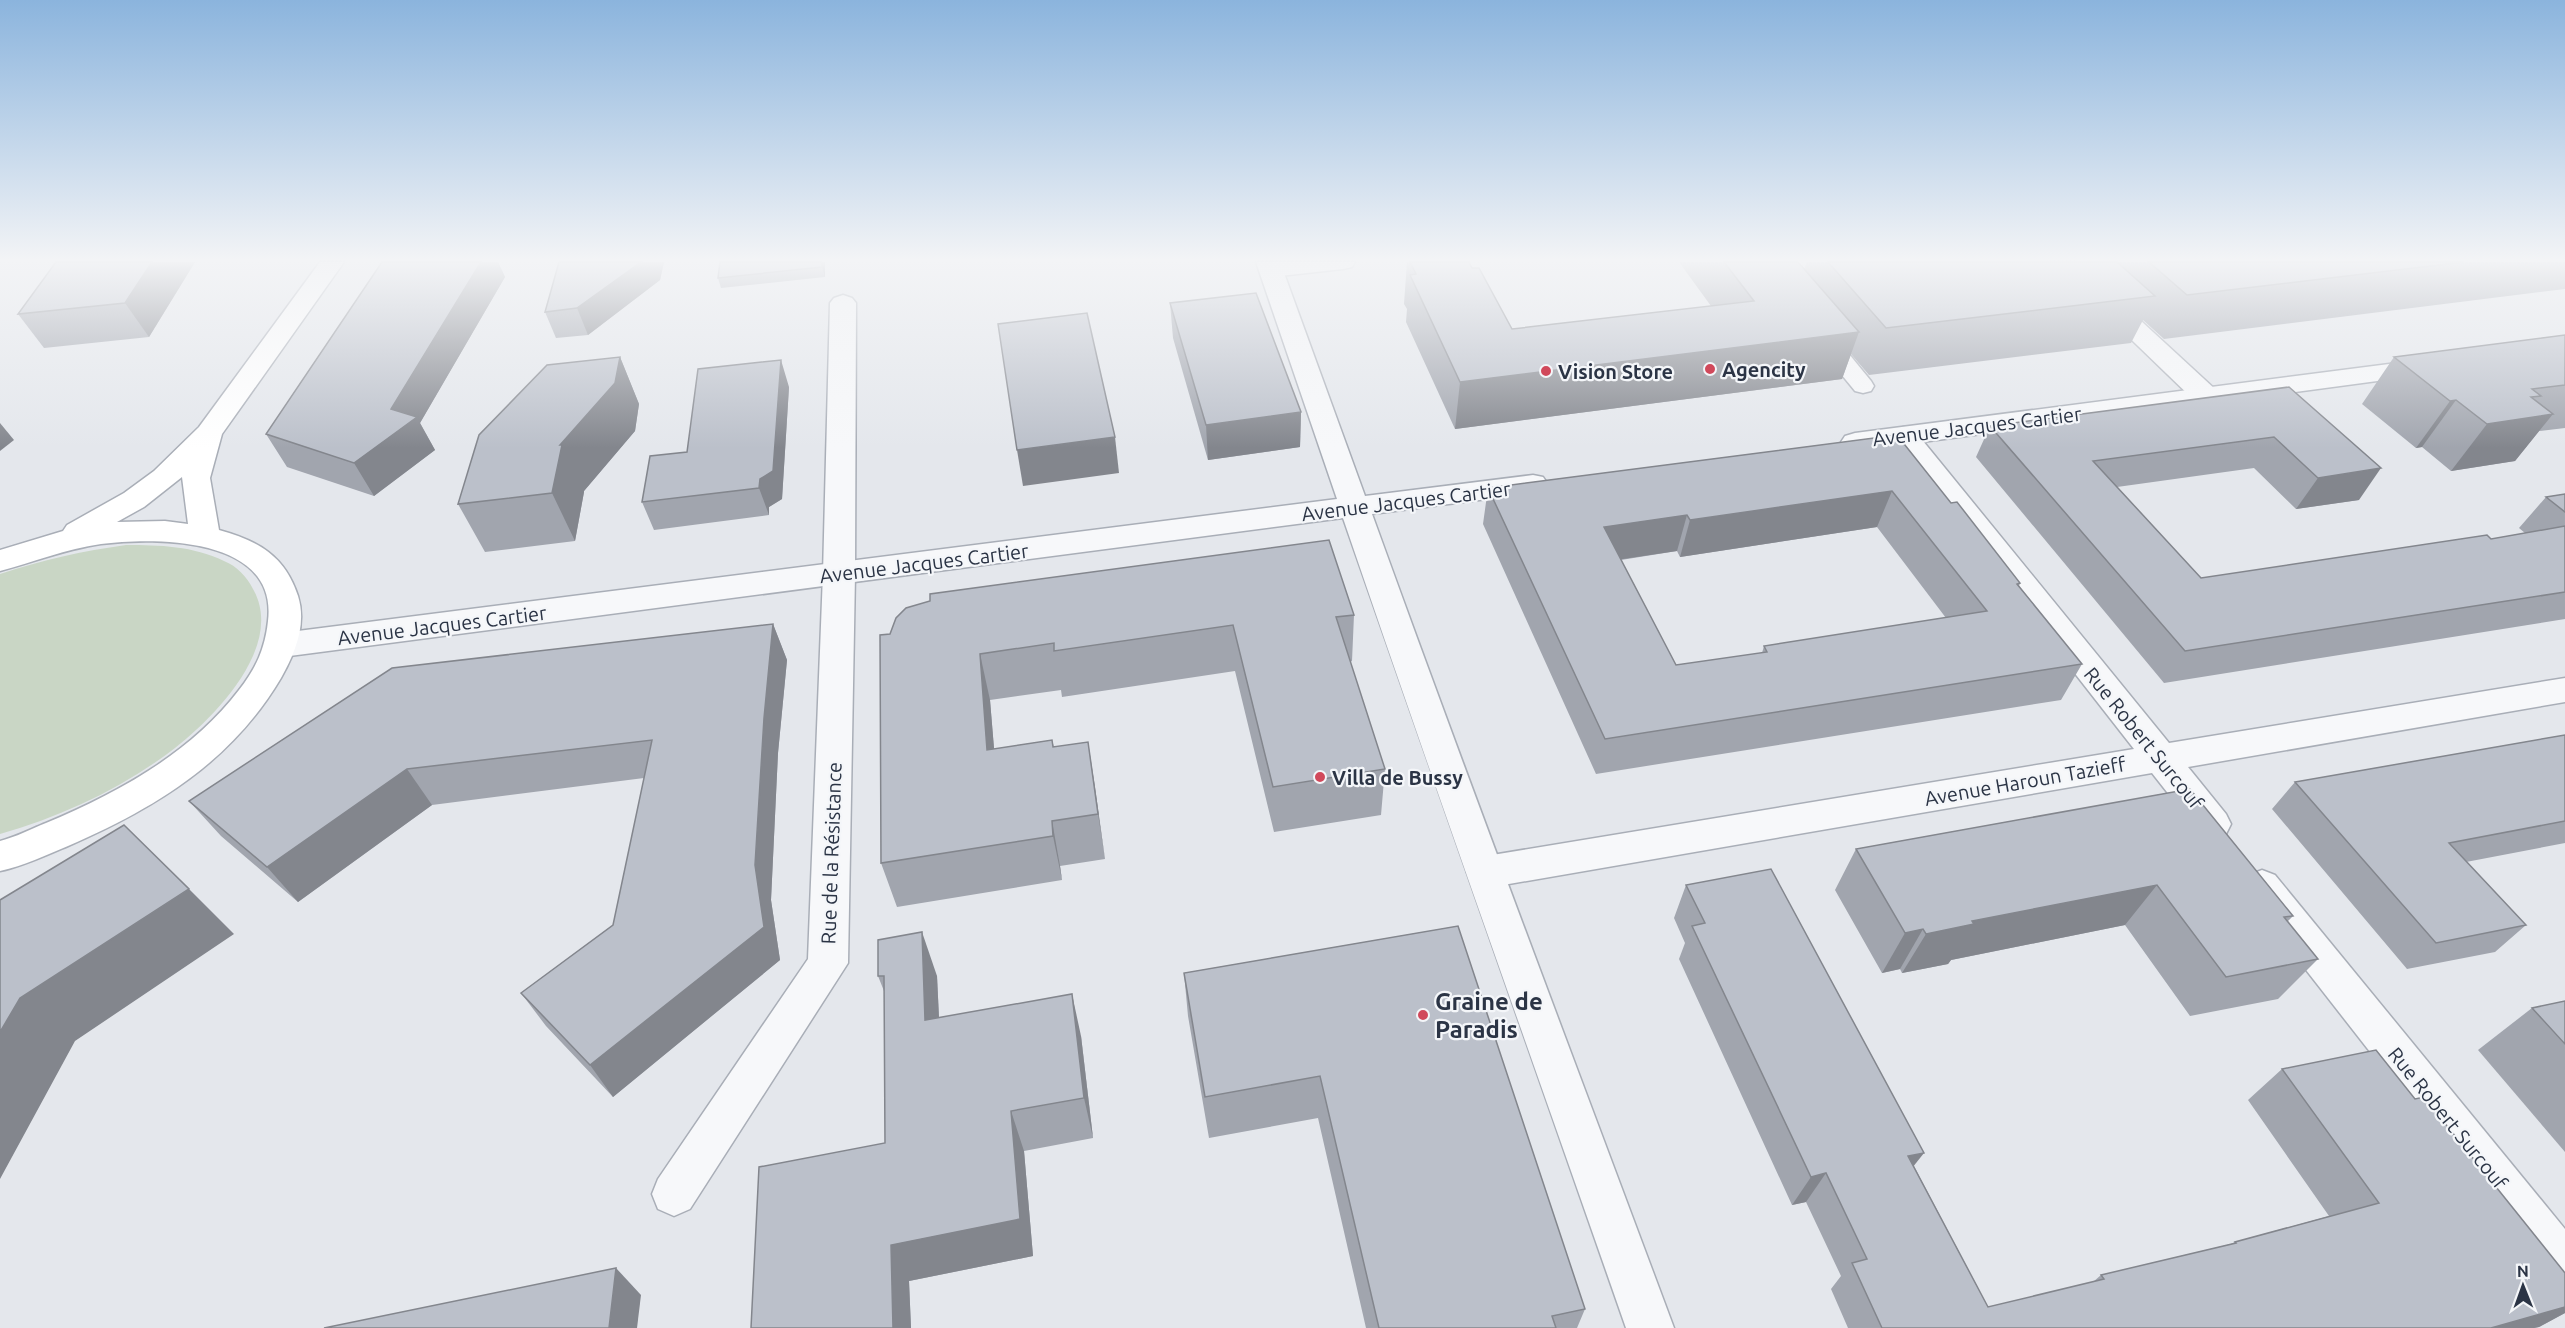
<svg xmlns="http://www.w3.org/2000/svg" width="2565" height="1328" font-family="Ubuntu,sans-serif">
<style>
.green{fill:#c9d6c5}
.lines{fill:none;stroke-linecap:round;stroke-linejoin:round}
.pedestrian-casing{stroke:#a9aeb7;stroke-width:3}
.minor-casing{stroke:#a9aeb7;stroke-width:3}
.tertiary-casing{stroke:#a9aeb7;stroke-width:3}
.secondary-casing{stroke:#a9aeb7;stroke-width:3}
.pedestrian{fill:#f7f8fa;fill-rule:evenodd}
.minor{fill:#f7f8fa;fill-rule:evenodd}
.tertiary{fill:#f7f8fa;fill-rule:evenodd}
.secondary{fill:#fff;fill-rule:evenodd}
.wall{fill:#a1a5ae;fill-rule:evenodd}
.shaded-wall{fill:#83868d}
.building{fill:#bbc0ca;stroke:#83868d;stroke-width:1.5;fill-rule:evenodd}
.poi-dot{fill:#d1495b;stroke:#f4f6f9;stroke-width:2}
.labels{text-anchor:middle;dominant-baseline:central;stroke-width:4.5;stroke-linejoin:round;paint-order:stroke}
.poi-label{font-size:20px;font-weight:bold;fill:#2b3445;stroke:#f4f6f9;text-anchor:start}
.street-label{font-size:20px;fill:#2b3445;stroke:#f4f6f9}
.near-poi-label{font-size:24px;font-weight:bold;fill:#2b3445;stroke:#f4f6f9;text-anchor:start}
</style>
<rect width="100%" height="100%" fill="#e4e7ec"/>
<path class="green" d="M126,545c34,0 67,1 98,16 13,5 23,16 29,28 32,56 -37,127 -78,159 -52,40 -112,68 -175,86v-260c42,-14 83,-23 126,-29z"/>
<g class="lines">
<g class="pedestrian-casing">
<path id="pedestrian" d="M1823,331l8,1 40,49 3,5 -3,5 -8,2 -8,-2 -40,-49 -3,-5 3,-5z"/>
</g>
<g class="minor-casing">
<g id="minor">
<path d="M1280,262h75l-3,5 -9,2 -72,8 -9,-2 -3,-5 3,-5z"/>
<path d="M2051,262h26l139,128 4,6 -4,6 -10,2 -10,-2z"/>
<path d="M843,295l9,3 4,5 -1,271 -7,389 -158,246 -16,7 -16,-7 -6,-15 6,-15 150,-220 15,-385 7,-271 4,-5z"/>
<path d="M1904,427l10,3 255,313 396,-65v24l-377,65 38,47 5,10 -5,10 -13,5 -13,-5 -48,-61 -666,115 -13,-5 -6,-11 6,-11 13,-5 648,-107 -240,-307 -4,-6 4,-6z"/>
<path d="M2262,870l13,5 290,354v59l-16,-7 -300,-384 -6,-11 6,-11z"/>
</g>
</g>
<g class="tertiary-casing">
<g id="tertiary">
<path d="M1256,262h24l85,234 168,-21 10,2 5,7 -5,7 -10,2 -161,21c98,272 201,543 302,814h-48c-94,-270 -191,-539 -283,-810l-1061,139 -12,-4 -4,-8 4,-8 12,-4 1055,-134z"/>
<path d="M2428,359l9,2 4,6 -4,6 -582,78 -10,-3 -4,-6 4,-6 10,-3z"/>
</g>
</g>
<g class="secondary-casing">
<path id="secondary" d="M320,262h24l-122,172 -12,44 9,52c40,11 66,26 79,66 9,29 -3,57 -17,82 -49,83 -125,130 -213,168 -22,9 -44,20 -68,25v-30c16,-4 31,-12 46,-18 72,-30 145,-70 193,-133 17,-22 26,-41 29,-69 10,-84 -111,-84 -167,-77 -35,5 -67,18 -101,27v-21l63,-19 4,-6 57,-32 30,-22 45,-44zM182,477l6,47 -23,-3 -48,1 27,-15z"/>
</g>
<use href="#pedestrian" class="pedestrian"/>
<use href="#minor" class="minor"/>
<use href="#tertiary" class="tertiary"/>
<use href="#secondary" class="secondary"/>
</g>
<g class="wall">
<path d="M56,262h139l-46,75 -105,11 -26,-34z"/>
<path d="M382,262h116l7,15 -85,146 15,27 -61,46 -87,-29 -21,-33z"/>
<path d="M559,262h105l-4,18 -72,55 -32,3 -11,-26z"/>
<path d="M720,262h105v15l-104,11 -3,-10z"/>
<path d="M1407,262h62l43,67 199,-23 -32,-44h119l6,7 3,-7h758v27l-401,50 -21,-19 -12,23 -262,32 -18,-21 -9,25 -387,50 -49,-107 1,-13 -3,-5z"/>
<path d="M1170,303l131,109 -1,35 -92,13 -35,-122z"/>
<path d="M2565,335v93l-26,3 -24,30 -64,10 -29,-24 -6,1 -54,-44 32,-47z"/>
<path d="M620,357l19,47 -4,27 -51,60v1l-9,49 -90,11 -27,-48z"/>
<path d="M789,387l-7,112 -13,8v8l-115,15 -12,-28 45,-50z"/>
<path d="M2289,387l70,113 -63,9 -42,-41 -137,19 84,91 290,-39 34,-6 -6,-5 27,-31 19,-3v125l-401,64 -188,-226 14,-31z"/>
<path d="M1897,435l54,68 69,80 -1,3 63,78 -21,36 -465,74 -113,-250 5,-36zM1877,527l69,91 -182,28 -2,7 -86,12 -55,-105 56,-9 3,6z"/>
<path d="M1354,615l-2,46 -2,1 35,107 -4,46 -107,17 -39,-161 -173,26 -1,-7 -71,10 4,49 58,-9 2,7 34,-5 17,117 -45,7 2,14 -165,27 -16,-44 -1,-228z"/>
<path d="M773,624l14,36 -9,93 -7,147 9,60 -167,137 -67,-71 -25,-33 92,-68 31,-147 -212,27 -134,97 -77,-66 -32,-35z"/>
<path d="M2565,735v108l-99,19 60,63 -31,27 -88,17 -135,-160 23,-27z"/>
<path d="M2190,789l103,127 -6,6 31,37 -40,40 -88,17 -65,-91 -174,35 -3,4 -46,9 -2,-4 -18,4 -47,-83 21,-41z"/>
<path d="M1686,885l228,281 74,141 105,-25 8,-7 130,-31 4,-2 94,-26 -81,-116 34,-31 133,30 150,174v40l-26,14 -5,1h-686l-17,-39 10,-13 -35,-74 -14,3 -113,-246 6,-16 -11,-25z"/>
<path d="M1458,926l127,383 -8,19h-211l-48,-210 -109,20 -21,-122 -4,-43z"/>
<path d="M878,940l59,36 2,41 142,19 12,102 -69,13 9,105 -124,25 2,47h-160l134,-185 -1,-152 -6,-15z"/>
<path d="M2565,1001v151l-87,-102 54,-42z"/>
</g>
<g class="shaded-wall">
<path d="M152,262h43l-46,75 -24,-34z"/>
<path d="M477,262h21l7,15 -85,146 15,27 -61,46 -20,-33 37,-54z"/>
<path d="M641,262h23l-4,18 -72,55 -11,-27z"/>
<path d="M822,262h3v15l-3,-10z"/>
<path d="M1859,332l-17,47 -387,50 5,-47z"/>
<path d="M620,357l19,47 -4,27 -51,60v1l-9,49 -23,-48 8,-48z"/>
<path d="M781,360l8,27 -7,112 -13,8v8l-10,-27 1,-9z"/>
<path d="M2456,400l-34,47 -6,1 34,-47z"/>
<path d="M1301,412l-1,35 -92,13 -2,-35z"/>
<path d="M2553,414l-38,47 -64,10 36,-47z"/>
<path d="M0,423l14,17 -14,11z"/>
<path d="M1115,437l4,36 -96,13 -6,-36z"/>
<path d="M2381,468l-22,32 -63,9 22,-31z"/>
<path d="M1892,491l-15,36 -197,30 10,-37z"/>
<path d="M1687,515l-10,36 -81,12 8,-36z"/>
<path d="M773,624l14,36 -9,93 -7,147 9,60 -167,137 -23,-32 165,-200 9,-147z"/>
<path d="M980,654l10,46 8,96 -11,-46z"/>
<path d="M1088,742l7,45 10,72 -7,-45z"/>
<path d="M407,769l25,36 -134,97 -31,-35z"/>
<path d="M1052,821l8,45 2,14 -9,-44z"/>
<path d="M2157,885l-32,40 -174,35 -3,4 -46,9 24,-39 46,-13z"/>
<path d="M189,889l45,45 -159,107 -75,138v-147l20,-34z"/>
<path d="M1923,929l-23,40 -18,4 23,-40z"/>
<path d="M922,932l15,44 4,86 -16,-42z"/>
<path d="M1072,994l9,42 12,102 -9,-40z"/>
<path d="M1011,1111l13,40 9,105 -124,25 2,47h-18l-2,-83z"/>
<path d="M1924,1153l-23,29 7,-26z"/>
<path d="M1826,1173l-20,29 -14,3 19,-28z"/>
<path d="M616,1268l25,27 -4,33h-28z"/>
<path d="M2565,1307v6l-26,14 -5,1h-43z"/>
</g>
<g class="building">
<path d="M56,262h96l-27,41 -107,11z"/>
<path d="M382,262h99l-90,147 26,8 -63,46 -88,-29z"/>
<path d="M559,262h82l-64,46 -32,4z"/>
<path d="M720,262h102v5l-104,11z"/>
<path d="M1410,262h59l3,6h7l33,61 242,-28 -30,-39h74l61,70 -399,50 -50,-107 6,-1z"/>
<path d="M1828,262h289l38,34 -269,32z"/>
<path d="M2149,262h315l-277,33z"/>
<path d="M1256,293l45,119 -95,13 -36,-122z"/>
<path d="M1087,313l28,124 -98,13 -19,-126z"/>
<path d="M2565,335v50l-33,4 9,7 -10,1 22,17 -66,10 -31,-24 -6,1 -56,-44z"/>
<path d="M620,357l-5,26 -55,62h2l-10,48 -94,11 21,-69 68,-70z"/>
<path d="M781,360l-8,111 -13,8 -1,9 -117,14 8,-46 37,-4 11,-83z"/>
<path d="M2289,387l92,81 -63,10 -44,-41 -181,24 108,117 286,-43 4,4 74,-13v66l-380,59 -195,-225z"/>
<path d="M1897,435l54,68 6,-1 63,81 -3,1 65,80 -477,75 -117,-251zM1892,491l95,120 -223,35 3,6 -91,13 -72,-138 83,-12 3,5z"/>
<path d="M2565,494v18l-19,-15z"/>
<path d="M1329,540l25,75 -18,2 49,152 -112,18 -40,-162 -179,26v-8l-74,11 7,96 65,-10 1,7 35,-5 10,72 -46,7 1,15 -172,27 -1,-228 10,-1 6,-16 10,-10 24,-7v-7z"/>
<path d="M773,624l-9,94 -9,147 9,62 -174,138 -69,-72 92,-68 39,-185 -245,29 -140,98 -78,-66 203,-133z"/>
<path d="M2565,735v86l-116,22 77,82 -90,18 -141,-161z"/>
<path d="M2190,789l103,127 -9,1 34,42 -92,18 -69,-92 -185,36 2,3 -48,10 -3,-5 -18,4 -49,-84z"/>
<path d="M124,825l65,64 -169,109 -20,34v-132z"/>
<path d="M1771,869l153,284 -16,3 80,151 116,-28 -3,-4 135,-32 -1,-1 144,-39 -97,-134 94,-19 39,49 9,-2 141,176v34l-74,21h-609l-30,-65 15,-4 -41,-86 -15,4 -119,-251 13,-3 -19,-38z"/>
<path d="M1458,926l127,383 -33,7 4,12h-177l-59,-252 -115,21 -21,-124z"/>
<path d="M922,932l3,88 147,-26 12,104 -73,13 9,108 -129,26 2,83h-142l8,-161 126,-24 -1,-167h-6v-36z"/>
<path d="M2565,1001v43l-33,-36z"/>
<path d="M616,1268l-7,60h-285z"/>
</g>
<linearGradient id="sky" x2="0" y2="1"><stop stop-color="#8bb4dd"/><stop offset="0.58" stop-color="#f3f4f6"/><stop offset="1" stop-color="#f3f4f6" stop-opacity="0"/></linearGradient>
<rect width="2565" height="448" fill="url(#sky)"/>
<g class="poi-dot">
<circle cx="1710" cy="369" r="6"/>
<circle cx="1546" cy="371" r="6"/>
<circle cx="1320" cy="777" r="6"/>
<circle cx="1423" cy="1015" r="6"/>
</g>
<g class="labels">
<g class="poi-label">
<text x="1722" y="369">Agencity</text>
<text x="1558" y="371">Vision Store</text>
<text x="1332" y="777">Villa de Bussy</text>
</g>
<g class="street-label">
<text transform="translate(1977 426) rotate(-7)">Avenue Jacques Cartier</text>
<text transform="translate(1406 501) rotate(-7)">Avenue Jacques Cartier</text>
<text transform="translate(924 563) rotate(-7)">Avenue Jacques Cartier</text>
<text transform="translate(442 625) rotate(-7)">Avenue Jacques Cartier</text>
<text transform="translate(2144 738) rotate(51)">Rue Robert Surcouf</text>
<text transform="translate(2025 781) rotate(-10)">Avenue Haroun Tazieff</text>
<text transform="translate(831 853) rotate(-88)">Rue de la Résistance</text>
<text transform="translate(2448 1118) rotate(51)">Rue Robert Surcouf</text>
</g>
<g class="near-poi-label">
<text x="1435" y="1001">Graine de<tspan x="1435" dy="28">Paradis</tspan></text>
</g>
</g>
<g transform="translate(2523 1286) rotate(359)" stroke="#f4f6f9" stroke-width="4.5" paint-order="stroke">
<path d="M0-4.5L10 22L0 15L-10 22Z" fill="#2b3445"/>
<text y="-9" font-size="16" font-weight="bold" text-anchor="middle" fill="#2b3445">N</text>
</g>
</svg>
